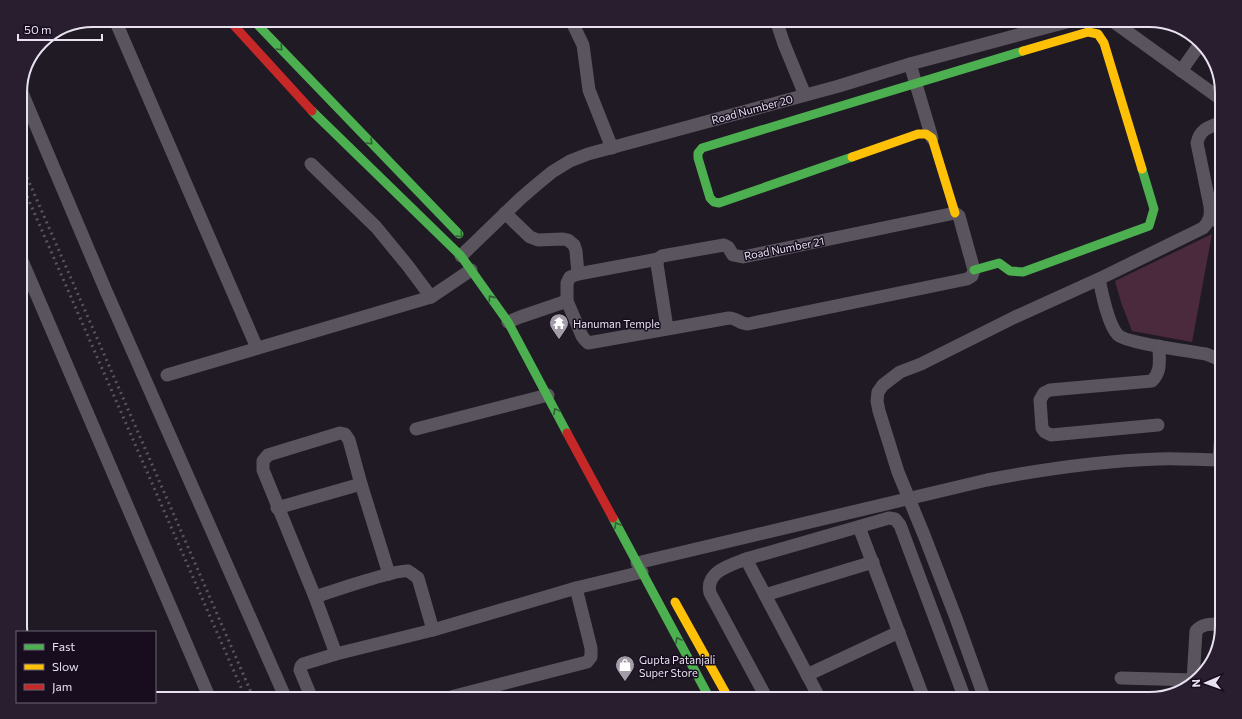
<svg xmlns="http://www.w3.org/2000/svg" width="1242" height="719" font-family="Commissioner,sans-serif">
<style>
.green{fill:#4c2a3d}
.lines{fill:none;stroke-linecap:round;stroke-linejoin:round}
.street{stroke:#59545d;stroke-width:13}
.fast{stroke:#4caf50;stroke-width:9}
.slow{stroke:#ffc107;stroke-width:9}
.jam{stroke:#c62828;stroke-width:9}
.rail{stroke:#59545c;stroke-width:3;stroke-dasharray:2 4;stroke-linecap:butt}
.oneway{stroke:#325e38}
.labels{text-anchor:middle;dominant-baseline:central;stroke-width:3;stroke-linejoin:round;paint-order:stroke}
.street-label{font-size:11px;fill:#e8e1ef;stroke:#170d1f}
.poi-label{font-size:11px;fill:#e8e1ef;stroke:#170d1f;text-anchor:start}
.rim{fill:none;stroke:#e8e1ef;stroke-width:2}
</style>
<rect width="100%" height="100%" fill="#201a25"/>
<path class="green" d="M1212,234l-20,108 -60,-11 -11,-29 -6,-21z"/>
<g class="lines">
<g class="street">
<path d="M115,20l142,328"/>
<path d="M571,20l12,25 6,45 23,58"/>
<path d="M776,20l8,24 21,51"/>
<path d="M1111,20l111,80"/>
<path d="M910,64l22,74"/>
<path d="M1181,71l19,-27"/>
<path d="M20,88l86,203 180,408"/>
<path d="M311,164l65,63 32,39 23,31"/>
<path d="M505,213l25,24 8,3 25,-1 5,1 6,5 2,6 2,23"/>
<path d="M1211,215l11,11"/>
<path d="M20,256l190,443"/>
<path d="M461,256l59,-57 15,-13 17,-14 18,-11 18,-7 251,-68 71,-22 164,-44"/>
<path d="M1099,279c3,14 9,46 19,56 8,8 72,16 88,19l10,4 6,4"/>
<path d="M567,301v-18l3,-6 8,-3 80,-15"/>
<path d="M508,322l12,-5 47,-16 15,35 3,4 3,3 141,-25c8,0 11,6 19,6l219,-45 5,-3 2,-6 -15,-54 -4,-3 -212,44 -10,-2 -5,-8 -4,-2 -62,11 -4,3 -1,5 10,64"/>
<path d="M167,375l264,-78 40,-27"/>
<path d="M1158,425l-107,10 -6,-3 -3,-4 -2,-28 4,-7 6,-3 102,-9c10,-10 7,-21 7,-35"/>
<path d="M416,429l132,-34"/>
<path d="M1219,460l3,-40"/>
<path d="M277,508l84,-24"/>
<path d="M859,527l65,172"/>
<path d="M746,559l74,140"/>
<path d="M637,563l350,-83c57,-11 113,-19 171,-21 21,-1 41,1 61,1l3,8"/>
<path d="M765,595l108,-33"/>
<path d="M315,597c15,-5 82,-28 93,-26 4,2 7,5 10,7l15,52"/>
<path d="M336,654l-21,-57 -52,-127v-9l5,-6 72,-22 5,1 4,6 12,44 28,90"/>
<path d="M807,675l92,-43"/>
<path d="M1121,678l74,2"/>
<path d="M1193,681l3,-50c6,-8 17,-7 26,-7"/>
<path d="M312,699l-12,-29 1,-4 2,-2 33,-10 97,-24 143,-42 66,-16"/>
<path d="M443,699l144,-37 4,-5v-9l-15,-60"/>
<path d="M767,699l-57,-106c-5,-21 20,-28 36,-34l143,-41 6,1 5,6 65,174"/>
<path d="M985,699l-29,-81 -32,-83 -26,-63 -19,-61 -2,-10 1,-9 5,-7 17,-13 21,-8 94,-47 84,-38 104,-51c7,-7 8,-13 7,-22l-13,-63c3,-14 12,-16 25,-21"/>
</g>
<g class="fast">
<path d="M253,20l206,214"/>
<path d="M312,111l149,145 47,66 59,111"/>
<path d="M852,157l-133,46 -5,-1 -4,-4 -12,-40v-5l4,-5 321,-97"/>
<path d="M974,270l25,-7 11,8 13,1 126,-46 5,-17 -12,-40"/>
<path d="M613,518l97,181"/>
</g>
<g class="slow">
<path d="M1023,51l65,-19 10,2 6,9 38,126"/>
<path d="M852,157l66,-23h8l6,4 23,75"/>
<path d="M675,602l54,97"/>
</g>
<g class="jam">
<path d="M229,20l83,91"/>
<path d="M567,433l46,85"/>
</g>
<g class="rail">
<path d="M20,161l234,538"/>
<path d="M20,180l226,519"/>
</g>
</g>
<defs><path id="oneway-chevron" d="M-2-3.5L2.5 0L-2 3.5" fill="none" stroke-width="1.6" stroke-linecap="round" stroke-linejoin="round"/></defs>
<g class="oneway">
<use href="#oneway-chevron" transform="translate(280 48) rotate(47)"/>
<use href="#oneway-chevron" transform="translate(370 142) rotate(46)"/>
<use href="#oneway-chevron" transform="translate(460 235) rotate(46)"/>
<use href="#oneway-chevron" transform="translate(491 298) rotate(-125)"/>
<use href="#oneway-chevron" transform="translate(556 411) rotate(-118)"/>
<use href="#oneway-chevron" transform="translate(617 525) rotate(-118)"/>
<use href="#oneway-chevron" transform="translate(678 640) rotate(-118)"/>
</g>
<defs>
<g id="temple-pin" transform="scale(1)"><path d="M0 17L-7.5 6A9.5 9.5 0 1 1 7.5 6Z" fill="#a29ba8" stroke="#170d1f"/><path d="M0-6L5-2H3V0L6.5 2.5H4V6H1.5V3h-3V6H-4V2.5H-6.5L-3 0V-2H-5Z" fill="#fff"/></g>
<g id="shop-pin" transform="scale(1)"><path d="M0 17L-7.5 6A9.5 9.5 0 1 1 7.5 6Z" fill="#a29ba8" stroke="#170d1f"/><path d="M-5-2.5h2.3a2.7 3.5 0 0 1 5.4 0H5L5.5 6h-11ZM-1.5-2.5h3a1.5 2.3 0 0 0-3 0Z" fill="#fff"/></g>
</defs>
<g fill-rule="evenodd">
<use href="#temple-pin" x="559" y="323"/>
<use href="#shop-pin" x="625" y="665"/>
</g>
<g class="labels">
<g class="street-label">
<text transform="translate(752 109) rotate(-15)">Road Number 20</text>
<text transform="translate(784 248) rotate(-11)">Road Number 21</text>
</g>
<g class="poi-label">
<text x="573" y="323">Hanuman Temple</text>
<text x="639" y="659">Gupta Patanjali<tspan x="639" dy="13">Super Store</tspan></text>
</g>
</g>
<path d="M0 0H1242V719H0ZM93 27H1149A66 66 0 0 1 1215 93V626A66 66 0 0 1 1149 692H93A66 66 0 0 1 27 626V93A66 66 0 0 1 93 27Z" fill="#281e30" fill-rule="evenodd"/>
<path class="rim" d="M93 27H1149A66 66 0 0 1 1215 93V626A66 66 0 0 1 1149 692H93A66 66 0 0 1 27 626V93A66 66 0 0 1 93 27Z"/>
<rect x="16" y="631" width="140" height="72" fill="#170d1f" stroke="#6b6272"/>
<rect x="24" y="644" width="20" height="6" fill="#4caf50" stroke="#6b6272"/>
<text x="52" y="651" font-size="12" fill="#e8e1ef">Fast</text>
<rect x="24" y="664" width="20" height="6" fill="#ffc107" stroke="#6b6272"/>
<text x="52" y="671" font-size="12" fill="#e8e1ef">Slow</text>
<rect x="24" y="684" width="20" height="6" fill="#c62828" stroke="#6b6272"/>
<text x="52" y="691" font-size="12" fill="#e8e1ef">Jam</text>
<g transform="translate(1206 683) rotate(268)" stroke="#170d1f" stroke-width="3" paint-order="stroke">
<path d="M0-3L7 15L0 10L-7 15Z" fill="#e8e1ef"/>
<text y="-6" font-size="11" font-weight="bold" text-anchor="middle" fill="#e8e1ef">N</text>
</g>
<path d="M18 34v6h84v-6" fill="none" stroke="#e8e1ef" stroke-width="2"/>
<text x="24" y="34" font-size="12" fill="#e8e1ef" stroke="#170d1f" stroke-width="3" paint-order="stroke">50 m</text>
</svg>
